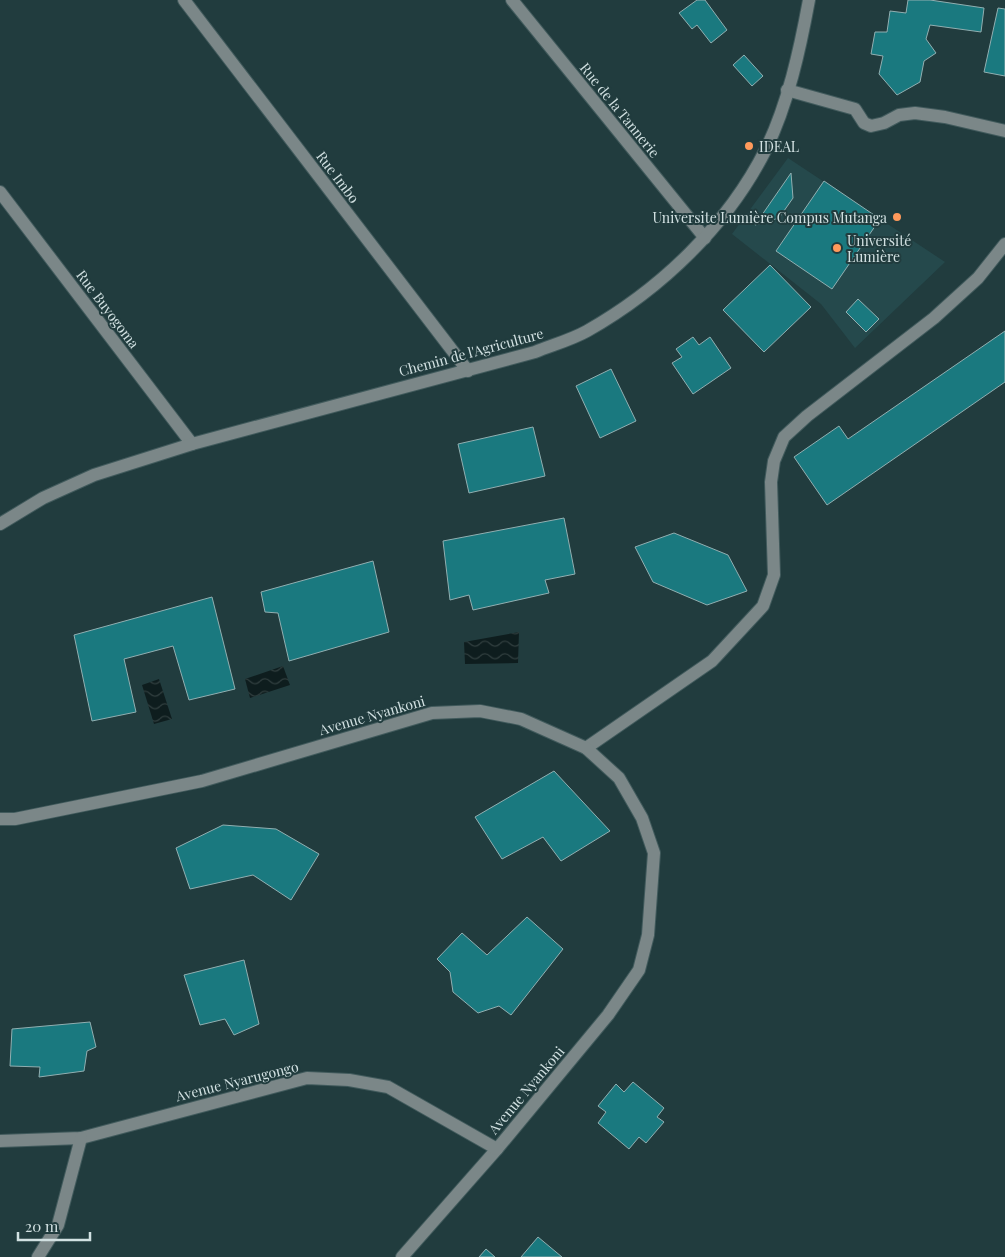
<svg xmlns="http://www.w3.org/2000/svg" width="1005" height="1257" font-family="'Playfair Display',serif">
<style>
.built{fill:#25494c}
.water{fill:url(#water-waves)}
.building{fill:#1a797f;stroke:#91afb1}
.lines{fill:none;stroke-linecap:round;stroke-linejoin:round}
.minor-casing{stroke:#415a5c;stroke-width:14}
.minor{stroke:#7b8788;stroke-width:12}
.poi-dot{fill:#ff9a5b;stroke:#213c3e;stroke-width:2}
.labels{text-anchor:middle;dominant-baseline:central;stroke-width:4;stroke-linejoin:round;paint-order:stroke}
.street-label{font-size:14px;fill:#d2e1e2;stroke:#213c3e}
.poi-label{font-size:14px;fill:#d2e1e2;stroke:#213c3e;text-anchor:start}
</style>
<defs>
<pattern id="water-waves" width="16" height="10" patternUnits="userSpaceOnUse" patternTransform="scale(1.25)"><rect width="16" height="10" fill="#0e1d1e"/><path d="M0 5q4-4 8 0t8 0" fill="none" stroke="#303e3e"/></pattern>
</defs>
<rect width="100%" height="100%" fill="#213c3e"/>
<path class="built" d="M788,158l157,104 -90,86 -34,-44 -89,-70z"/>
<g class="water">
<path d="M519,632l-1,31 -53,1 -1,-22z"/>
<path d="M283,666l7,19 -40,13 -5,-19z"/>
<path d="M159,679l13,40 -18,5 -12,-39z"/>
</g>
<g class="building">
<path d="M697,0h8l22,30 -16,13 -14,-18 -5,4 -13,-16z"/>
<path d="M908,0h22l54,8 -3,24 -51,-7 -4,14 10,14 -12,8 -4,21 -23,13 -18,-21 4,-18 -12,-2 4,-22h12l3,-21 16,2z"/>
<path d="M998,8l7,1v67l-21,-4z"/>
<path d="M744,55l19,21 -11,10 -19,-21z"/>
<path d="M791,173l2,25 -14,20 -24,7z"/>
<path d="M824,181l56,38 -48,70 -56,-38z"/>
<path d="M770,265l41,42 -47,45 -41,-42z"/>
<path d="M858,299l21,20 -13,13 -20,-20z"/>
<path d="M1005,331v51l-178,123 -33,-48 45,-31 9,13z"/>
<path d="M693,337l6,8 11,-8 21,31 -38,26 -21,-31 10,-6 -6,-8z"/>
<path d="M611,369l25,52 -36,17 -24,-52z"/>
<path d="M533,427l12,49 -76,17 -11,-49z"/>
<path d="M564,518l11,56 -30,6 4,13 -76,17 -4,-15 -19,5 -7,-59z"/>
<path d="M674,533l54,22 19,36 -40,14 -54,-23 -18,-35z"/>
<path d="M373,561l16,71 -100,29 -11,-48 -13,-1 -4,-20z"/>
<path d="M212,597l23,92 -46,11 -16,-54 -49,13 12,53 -44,9 -18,-86z"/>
<path d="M554,771l56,60 -49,30 -18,-24 -41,22 -27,-42z"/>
<path d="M223,825l53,4 43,25 -28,46 -38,-25 -63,14 -14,-41z"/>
<path d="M527,917l36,32 -52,66 -12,-9 -21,7 -25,-21 -3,-20 -13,-13 25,-26 25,22z"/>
<path d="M244,960l15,64 -25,11 -9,-16 -25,6 -16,-50z"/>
<path d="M90,1022l6,25 -9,4 -3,20 -45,6 1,-10 -30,-1 2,-37z"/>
<path d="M633,1082l31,26 -7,9 7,5 -18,21 -7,-6 -10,12 -31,-26 8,-11 -8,-6 18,-22 8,8z"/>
<path d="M538,1237l24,20h-41z"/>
<path d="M486,1249l9,8h-16z"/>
</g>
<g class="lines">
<g class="minor-casing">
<g id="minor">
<path d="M184,0l284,371"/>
<path d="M512,0l193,238"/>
<path d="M787,90l68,19 9,14 7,3 13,-3 15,-8 16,-2 30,4 60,14"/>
<path d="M0,192l192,252"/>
<path d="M0,524l43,-26 51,-23 98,-31 343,-92c17,-7 36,-12 52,-21 74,-42 141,-106 179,-182 22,-45 34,-100 43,-149"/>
<path d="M586,748l126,-87 51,-55 11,-31 -3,-93 3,-21 10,-24 23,-21 127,-98 44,-40 27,-34"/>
<path d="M0,819h15l187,-38 230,-68 48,-2 41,8 65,29 33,30 23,40 12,35 -6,82 -9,35 -31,45 -111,134 -95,108"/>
<path d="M0,1141l81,-3 226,-60 42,2 39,7 109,62"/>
<path d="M38,1257l20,-32 23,-87"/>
</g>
</g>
<use href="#minor" class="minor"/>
</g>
<g class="poi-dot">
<circle cx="749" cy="146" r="5"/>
<circle cx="897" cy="217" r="5"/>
<circle cx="837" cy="248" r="5"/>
</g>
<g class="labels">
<g class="street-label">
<text transform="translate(620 110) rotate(51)">Rue de la Tannerie</text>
<text transform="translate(338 177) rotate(53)">Rue Imbo</text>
<text transform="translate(108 309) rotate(53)">Rue Buyogoma</text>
<text transform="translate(471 352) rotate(-15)">Chemin de l'Agriculture</text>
<text transform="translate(372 715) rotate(-16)">Avenue Nyankoni</text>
<text transform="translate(237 1081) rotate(-14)">Avenue Nyarugongo</text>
<text transform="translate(526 1090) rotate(-50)">Avenue Nyankoni</text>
</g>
<g class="poi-label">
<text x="759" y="146">IDEAL</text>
<text x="887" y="217" text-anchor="end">Universite Lumière Compus Mutanga</text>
<text x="847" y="240">Université<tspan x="847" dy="16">Lumière</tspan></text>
</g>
</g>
<path d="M18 1232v8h72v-8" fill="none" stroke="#d2e1e2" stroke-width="2.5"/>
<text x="25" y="1232" font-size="15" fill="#d2e1e2" stroke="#213c3e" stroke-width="4" paint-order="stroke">20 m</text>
</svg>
